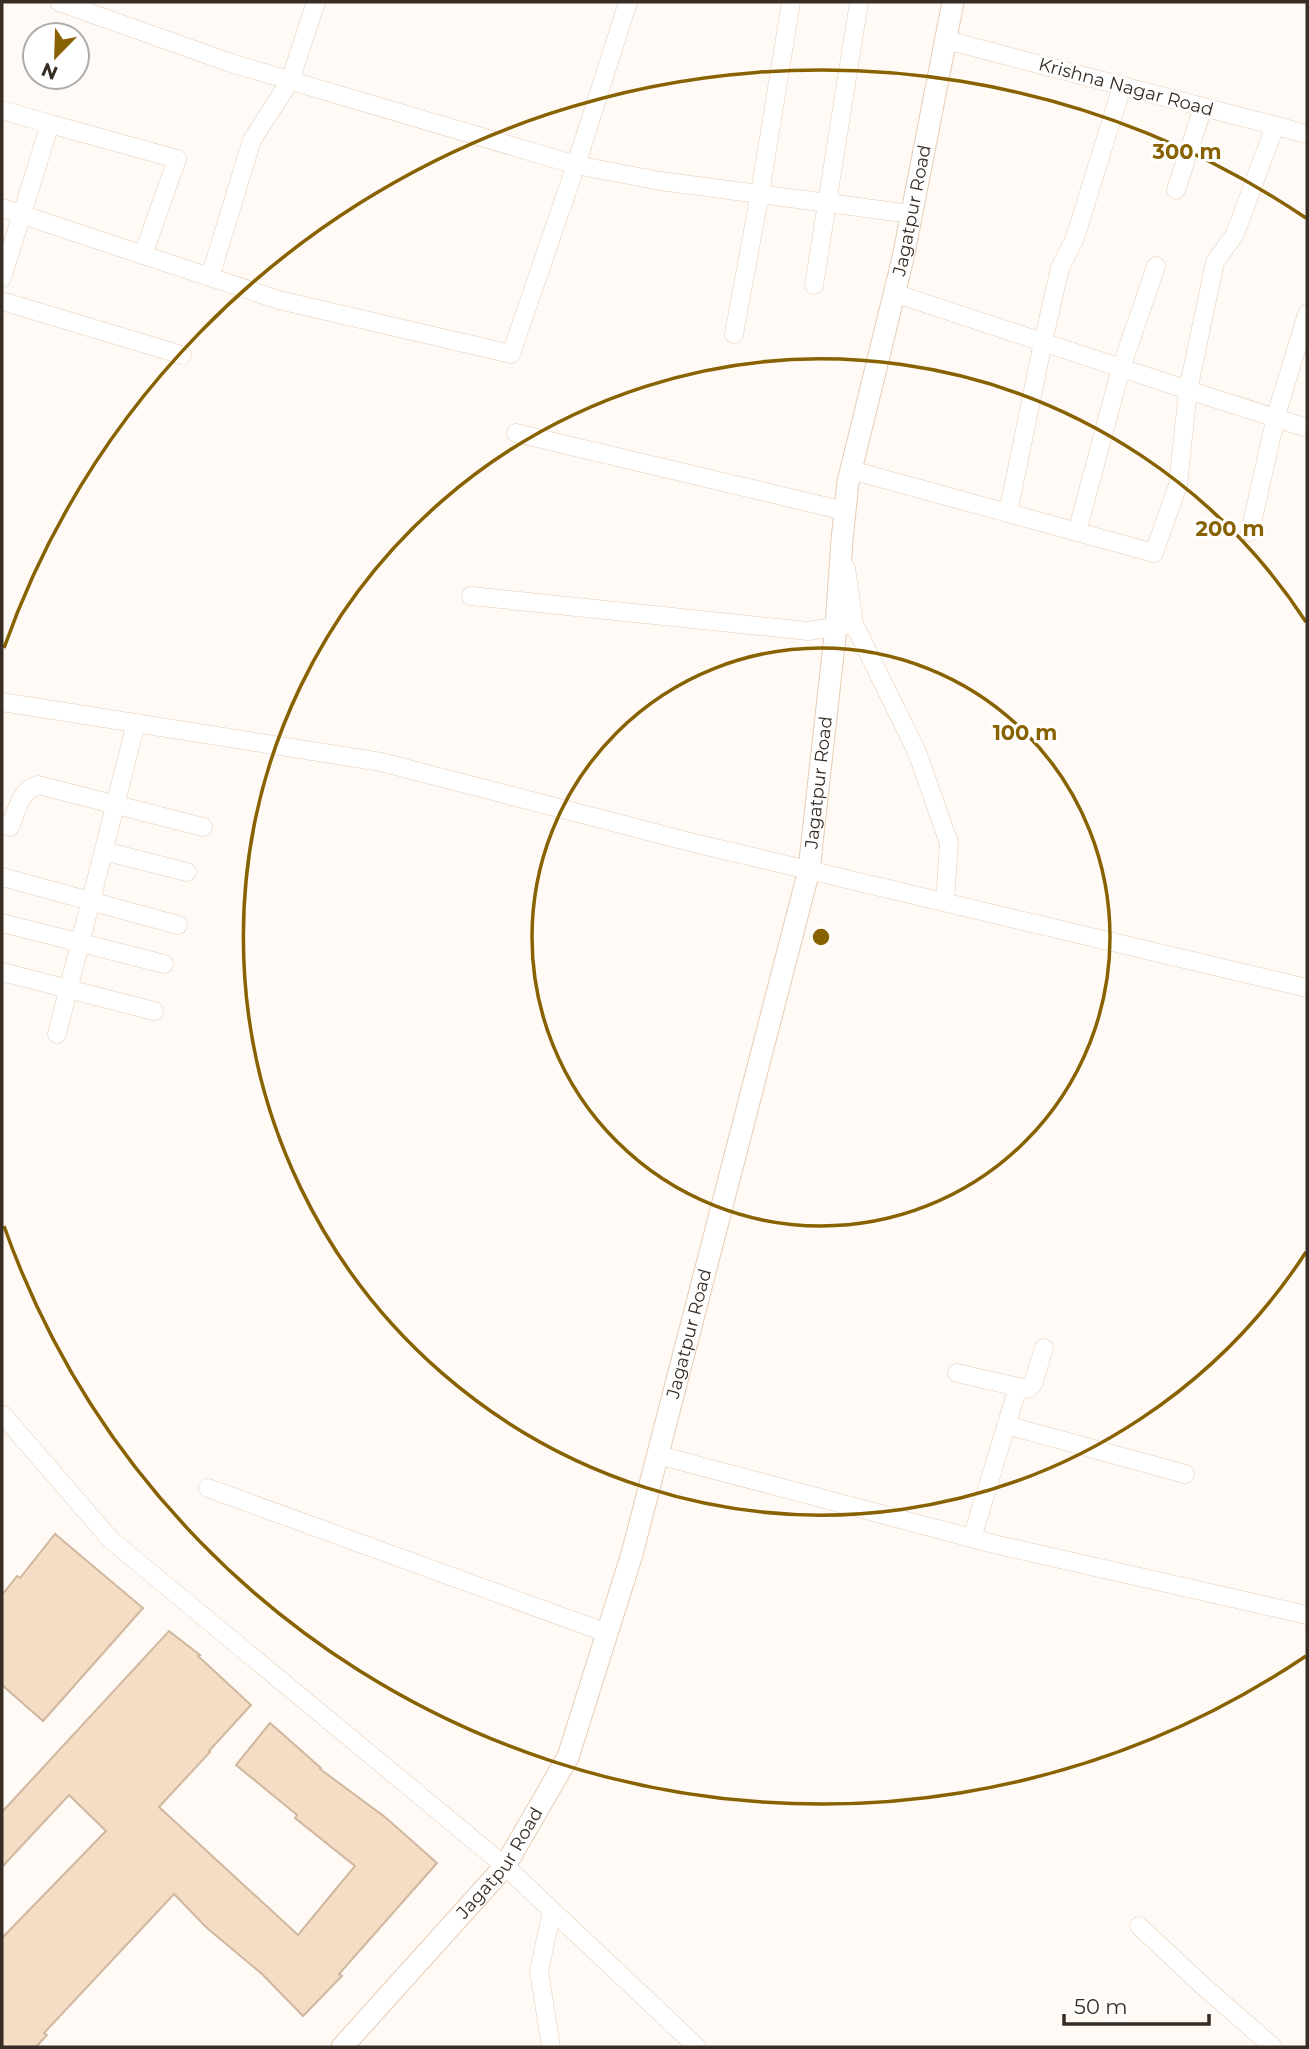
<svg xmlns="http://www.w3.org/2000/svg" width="1309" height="2049" font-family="Montserrat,sans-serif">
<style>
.building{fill:#f4dcc5;stroke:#d0b79f;stroke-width:2}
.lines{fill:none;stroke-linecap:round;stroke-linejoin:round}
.minor-casing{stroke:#e6ccb4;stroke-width:19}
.tertiary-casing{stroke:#e6ccb4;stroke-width:23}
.minor{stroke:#fff;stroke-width:18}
.tertiary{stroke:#fff;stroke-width:21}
.ring{fill:none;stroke:#886200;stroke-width:3.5}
.labels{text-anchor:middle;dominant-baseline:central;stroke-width:6;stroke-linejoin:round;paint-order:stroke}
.street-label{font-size:18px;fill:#372d24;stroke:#fff}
.centre{fill:#886200;stroke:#fff;stroke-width:3.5}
.ring-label{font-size:21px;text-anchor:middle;font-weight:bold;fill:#886200;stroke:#fff;stroke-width:6;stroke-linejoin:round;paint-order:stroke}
</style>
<rect width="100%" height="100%" fill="#fffaf5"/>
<g class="building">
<path d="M55,1534l88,74 -100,113 -41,-36v-90l15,-19 3,2z"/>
<path d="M169,1631l31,24 -2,1 53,49 -42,46 1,1 -51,55 139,128 57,-69 -60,-48 2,-3 -61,-50 34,-42 51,45 -1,1 65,48 52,46 -98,111 3,2 -39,40 -41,-42 -55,-46 -33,-34 -130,139 3,2 -11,12h-34v-109l104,-107 -37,-36 -67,72v-55z"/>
</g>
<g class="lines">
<g class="minor-casing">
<g id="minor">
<path d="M59,2l172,61 345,102 84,16 251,33"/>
<path d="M946,40l361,94"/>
<path d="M2,110l48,14"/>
<path d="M1176,190l27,-83"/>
<path d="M2,208l277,92 232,54 65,-189 52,-163"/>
<path d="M210,277l42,-137 38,-59 26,-79"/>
<path d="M2,278l48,-154 127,35 -34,96"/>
<path d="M814,285l45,-283"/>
<path d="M894,293l294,97 27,-128 20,-28 40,-108"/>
<path d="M2,301l180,54"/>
<path d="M734,334l26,-141 31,-191"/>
<path d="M516,433l329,78"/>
<path d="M851,470l303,83 24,-68 10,-95 119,38"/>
<path d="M1008,513l35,-171 17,-74 15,-30 47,-152"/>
<path d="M1077,532l44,-164 35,-102"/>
<path d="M1250,532l26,-116 31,-102"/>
<path d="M846,568l8,56 63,128 32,91 -4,59"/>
<path d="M471,596l337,35 46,-7"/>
<path d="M2,702l379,60 313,81 613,145"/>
<path d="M2,824l8,3c7,-16 10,-37 28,-42l165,42"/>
<path d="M104,851l83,21"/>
<path d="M2,877l176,48"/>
<path d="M2,923l162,41"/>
<path d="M2,972l152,39"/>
<path d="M57,1034l79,-311"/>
<path d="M957,1373l70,16 6,-5 11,-36"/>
<path d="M2,1414l109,126 394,326 192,181"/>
<path d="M1006,1425l179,49"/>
<path d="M658,1455l340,90 309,70"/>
<path d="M208,1488l399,145"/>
<path d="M972,1538l46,-151"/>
<path d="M1139,1926l63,59 71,62"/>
<path d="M551,2047l-12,-76 13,-60"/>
</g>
</g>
<g class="tertiary-casing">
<g id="tertiary">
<path id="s1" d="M342,2047l163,-181 63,-109 64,-203 177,-684 27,-243 6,-87 6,-58 55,-224 50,-256"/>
</g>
</g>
<use href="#minor" class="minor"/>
<use href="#tertiary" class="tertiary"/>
</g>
<g class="ring">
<circle cx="821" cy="937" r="289"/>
<path d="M1306 1252A578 578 0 1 1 1306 622"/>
<path d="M1306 1656A867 867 0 0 1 4 1226M4 648A867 867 0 0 1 1306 218"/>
</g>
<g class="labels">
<g class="street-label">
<text transform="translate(1126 87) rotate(15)">Krishna Nagar Road</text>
<text stroke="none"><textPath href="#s1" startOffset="1958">Jagatpur Road</textPath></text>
<text stroke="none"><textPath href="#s1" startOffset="1377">Jagatpur Road</textPath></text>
<text stroke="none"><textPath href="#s1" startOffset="810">Jagatpur Road</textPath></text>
<text stroke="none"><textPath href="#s1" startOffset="243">Jagatpur Road</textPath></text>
</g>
</g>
<circle cx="821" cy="937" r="10" class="centre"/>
<g class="ring-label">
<text x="1187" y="159">300 m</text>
<text x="1230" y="536">200 m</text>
<text x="1025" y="740">100 m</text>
</g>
<rect width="1309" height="2049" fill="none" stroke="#372d24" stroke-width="7"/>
<g transform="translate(56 56) rotate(203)"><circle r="33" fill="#ffffff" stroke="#afaba7" stroke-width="2"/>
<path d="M0-5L12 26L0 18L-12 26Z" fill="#886200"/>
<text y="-10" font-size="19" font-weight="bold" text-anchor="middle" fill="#372d24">N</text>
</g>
<path d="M1064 2014v10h145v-10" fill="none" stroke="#372d24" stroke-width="3.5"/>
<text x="1074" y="2014" font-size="21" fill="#372d24" stroke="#ffffff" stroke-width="5" paint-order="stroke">50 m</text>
</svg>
